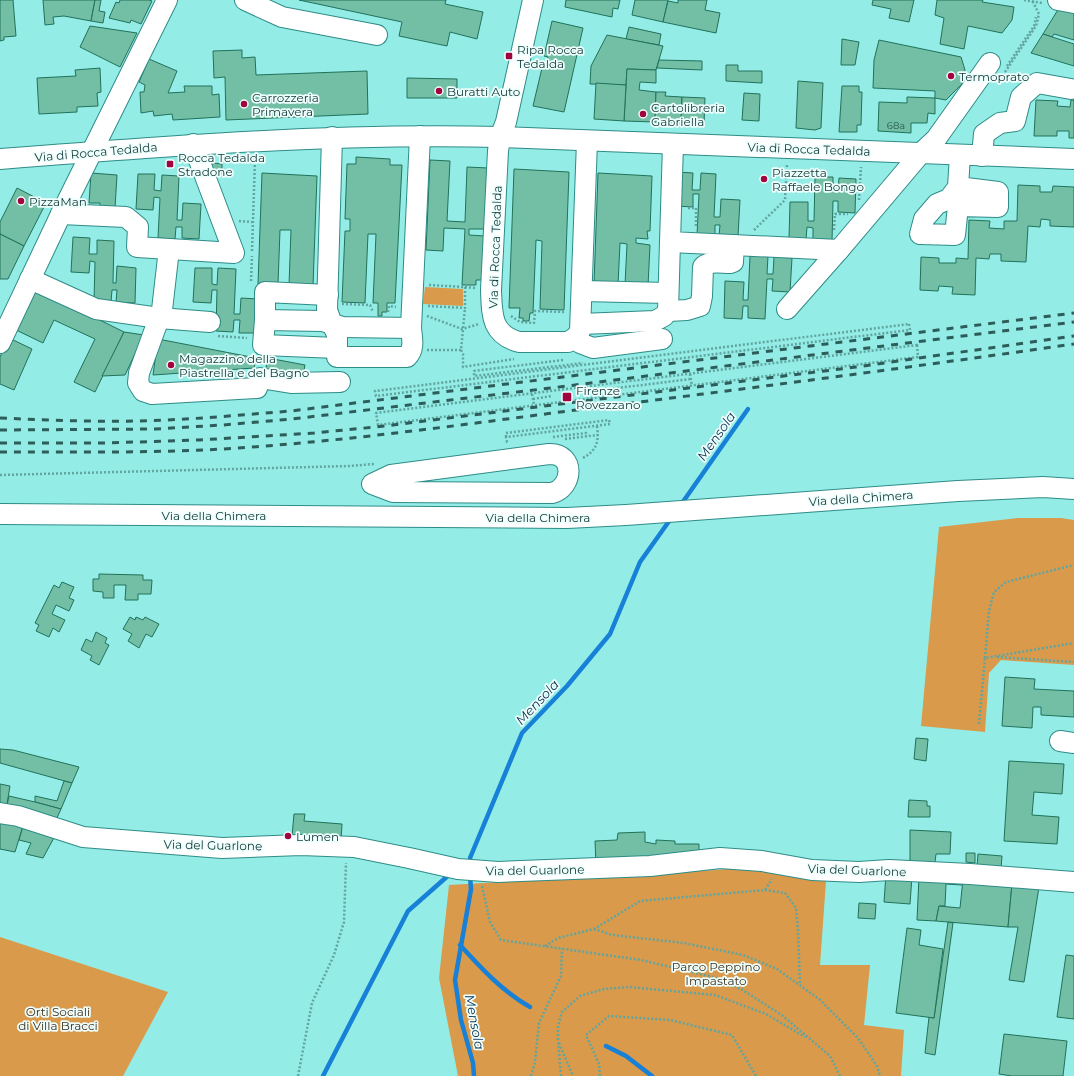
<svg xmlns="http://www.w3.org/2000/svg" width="1074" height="1076" font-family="Montserrat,sans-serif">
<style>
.green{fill:#d99a4b}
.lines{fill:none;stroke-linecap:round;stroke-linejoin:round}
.stream{stroke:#1780d7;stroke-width:4.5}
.building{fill:#72bfa5;stroke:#21725b}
.minor-casing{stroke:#2e8c87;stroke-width:22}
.path{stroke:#61a5a1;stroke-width:2.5;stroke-dasharray:2 2;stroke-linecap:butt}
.minor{stroke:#fff;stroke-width:20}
.rail{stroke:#2d5d5a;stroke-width:3;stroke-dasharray:7 7;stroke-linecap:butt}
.poi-dot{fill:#a1033f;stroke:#eefffd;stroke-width:1.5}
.labels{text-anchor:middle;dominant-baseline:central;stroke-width:3.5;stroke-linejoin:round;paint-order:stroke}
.number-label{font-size:10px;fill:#295951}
.poi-label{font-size:12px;fill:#113735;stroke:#eefffd;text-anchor:start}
.street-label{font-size:12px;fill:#113735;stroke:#eefffd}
.park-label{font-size:12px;fill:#3f2f1d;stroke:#eefffd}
.water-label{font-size:13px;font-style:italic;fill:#093052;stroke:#eefffd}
</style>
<rect width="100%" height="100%" fill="#94ece6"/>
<g class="green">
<path d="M425,287l38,2v17l-40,-2z"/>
<path d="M1018,518h43l13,2v145l-73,-5 -12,13 -4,59 -64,-6 18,-199z"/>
<path d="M781,864l45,17 -6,84h50l-6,60 40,5 -3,46h-443l-19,-98 10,-93 266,-15z"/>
<path d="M0,937l168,55 -45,84h-123z"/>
</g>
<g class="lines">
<g class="stream">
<path d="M680,506l68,-97"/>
<path d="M470,866v-8l52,-125 45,-47 43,-52 30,-72 32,-45"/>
<path d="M470,875l1,14 -16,91 6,40 12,43 1,13"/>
<path d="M460,945c21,23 43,47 70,62"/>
<path d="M606,1046l20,10 26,20"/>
<path d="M323,1076l85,-165 42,-37"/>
</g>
</g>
<g class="building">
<path d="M0,0h13l3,36 -12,1v3l-4,1z"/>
<path d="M43,0h52l-4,21 -27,-5 -11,1 1,7 -9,1z"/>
<path d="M95,0h6l-2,11 6,1 -2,11 -12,-2z"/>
<path d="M120,0h29l3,1 -11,23 -10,-4 -1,3 -21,-5 7,-16 3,1z"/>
<path d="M299,0h147l-1,4 38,8 -6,27 -27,-7 -3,14 -48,-10 3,-14z"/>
<path d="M566,0h54l-2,9 -5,-1 -1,9 -47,-10z"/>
<path d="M635,0h33l-5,22 -31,-7z"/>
<path d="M678,0h29l-2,10 15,3 -4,20 -53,-11 5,-21 10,2z"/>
<path d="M873,0h41l-5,22 -20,-4 2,-9 -19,-4z"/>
<path d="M937,0h46l-1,2 32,5 -2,13 -10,13 -34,-7 -4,23 -24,-5 4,-26 -9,-3z"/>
<path d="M1059,8l15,3v29l-20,-6 -2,3 -9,-3z"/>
<path d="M552,21l31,7 -19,84 -31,-6 9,-38 4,1 2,-12 -4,-1z"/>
<path d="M90,26l47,7 -17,34 -40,-20z"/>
<path d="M629,27l32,7 -2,11 -33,-6z"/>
<path d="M1043,34l31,10v22l-43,-13z"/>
<path d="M607,35l56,11 -7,24 -29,-1 -1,16 -36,-1 1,-18z"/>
<path d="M842,39l17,3 -4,23h-14z"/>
<path d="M879,40l82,17 4,13 -3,14 -16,16 -11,-2v-7l-62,-3 1,-28z"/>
<path d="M242,50v8l13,-1 1,18 111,-4 1,43 -142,6 -1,-43 -11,1 -1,-27z"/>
<path d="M149,59l28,12 -9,22 17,-1 -1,-6h28v9l7,-1 1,23 -47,3 -1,-6 -18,2 -1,-5 -12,2 -1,-21h4l1,-7 -6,-3z"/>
<path d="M659,60l43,1v9l-45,-2z"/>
<path d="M726,65h12v6h24v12l-36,-2z"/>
<path d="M100,68l1,24 -4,1 1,13 -21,1v5l-38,2 -2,-36 39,-2 -1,-6z"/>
<path d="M627,69l29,1v13l-16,-1 -1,8 17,2 -1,30 -31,-1z"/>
<path d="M407,78l50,1v19h-50z"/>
<path d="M798,81l25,2 -2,45 -6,2 -19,-2z"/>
<path d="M596,83l30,2 -2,36 -30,-2z"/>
<path d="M842,86h17v6h3l-1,33h-4v7h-18z"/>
<path d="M656,92h10l-1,4 17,1 -1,26 -26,-1z"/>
<path d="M744,93l16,1 -1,27 -17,-1z"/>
<path d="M682,97l23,1 -1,26 -23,-1z"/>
<path d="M907,97l28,1v16l-7,-1 -1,10h-16v10l-33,-2 1,-29 28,1z"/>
<path d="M1036,100l22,1 -1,5 13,1 1,-7h3v38h-5v-7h-12v5h-23z"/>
<path d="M356,157l34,2v6h12l-7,138h-8v9h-5v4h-4v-13h-5l3,-69h-8l-3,69 -23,-1 3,-71h5v-12h-5l2,-55h9z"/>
<path d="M430,160l20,1 -3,60 18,1 2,-55 21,1 -3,61h-16v6l16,1 -2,44h-7v5h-14l3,-56 -21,-1 -1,23 -17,-1z"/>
<path d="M212,163l10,1v9h-10z"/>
<path d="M514,169l55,3 -5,138 -24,-1 2,-68 -6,-1 -3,73h-3l-1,8h-6v-3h-4l1,-10h-11z"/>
<path d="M677,172l16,1 -1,17h8l1,-17 15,1 -2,43h6l1,-18 19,1 -2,36h-19l1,-11h-5v11l-18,-1 2,-41h-6v13l-17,-1z"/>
<path d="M91,173l26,2 -2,33 -15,-1v-4h-11z"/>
<path d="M262,173l55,3 -4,110 -24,-1 2,-55h-11l-2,54h-20z"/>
<path d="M598,173l54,3 -2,55h-3l1,8 -12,-1v5l14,2 -2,41 -23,-1 2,-41 -7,-1 -2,42 -24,-1z"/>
<path d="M138,174h17l-1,16 7,1 1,-16 17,1 -2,44h5l1,-17 18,1 -2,35 -17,-1v-11h-6l-1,12 -17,-1 2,-40 -6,-1 -1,13 -17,-1z"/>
<path d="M815,177h18v12h5l1,-11 17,1 -1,34 -17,-1v-11h-5l-1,40h-19v-13l-6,-1 -1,13 -17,-1 1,-37h18v19h6z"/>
<path d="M1018,185l22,1v6h12l1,-6 21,1v40l-24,-1v-6l-9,-1 -1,8 -12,-1 -2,36 -25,-1v-7h-11l-1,5 -13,-1 -1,37 -23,-1 1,-7 -14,-1 -1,5 -18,-1 1,-33 18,1v5h17v-5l12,1 1,-39 21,1 -1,7 15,1v-8h13z"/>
<path d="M17,188l29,15 -22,43 -24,-12v-12z"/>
<path d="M0,234l24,12 -16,33h-8z"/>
<path d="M73,237l17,1 -1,16h8v-14l17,1 -1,42h3l1,-17 19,2 -1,35 -19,-1 1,-12h-5l-1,12 -17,-1 1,-39 -5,-1 -1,12 -18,-1z"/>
<path d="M750,256h18l-1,18h6l1,-17 18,1 -2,34 -18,-1 1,-12h-6l-2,40 -17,-1v-12h-5l-1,13 -18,-1 1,-37 19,1 -1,18h5z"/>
<path d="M195,268h17v16l5,1 1,-17 18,1 -2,45h6l1,-16 17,1 -2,34h-17l1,-13h-6l-1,12 -17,-1 1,-41h-5l-1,13 -18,-1z"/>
<path d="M33,287l91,45 -29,60 -21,-10 21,-43 -41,-19 -11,23 -31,-15z"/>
<path d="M124,332l20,3 -19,40 -23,1z"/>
<path d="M9,338l23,11 -18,41 -14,-6v-27z"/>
<path d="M158,339l98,19 -2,10 -101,7z"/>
<path d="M268,358l37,7 -3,15 -37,-8z"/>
<path d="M99,574l44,1v5h9l-1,14h-13v6h-13l1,-15h-12v13h-11v-6l-10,-1v-12h6z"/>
<path d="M62,582l12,5 -5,11 5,2 -5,11 -13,-6 -4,9 13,6 -6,12 -6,-4 -4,9 -13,-6 3,-6 -4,-2 19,-38 5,3z"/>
<path d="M130,617l5,3 1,-3 7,3 2,-3 14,7 -7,13 -6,-3 -7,14 -11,-7 4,-7 -9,-5z"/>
<path d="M96,632l11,6 -2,5 4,2 -10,20 -9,-5 2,-4 -11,-6 5,-11 6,3z"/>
<path d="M1005,677l30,2 -1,10 40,2v26l-33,-2v-8h-8l-1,21 -30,-2z"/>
<path d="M916,738l12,1 -2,22 -12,-2z"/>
<path d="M0,749l13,1 66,17 -7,16 -72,-20z"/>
<path d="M1009,761l55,3 -2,30 -28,-2 -2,23 27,2 -2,27 -53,-3z"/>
<path d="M64,781l8,2 -11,26 -26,-7v-6l22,5z"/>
<path d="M0,784l10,2 -4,24 -6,-1z"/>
<path d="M9,796l26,6 26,7 -5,11 -50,-10z"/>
<path d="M909,800l18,1v5h3v11h-22z"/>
<path d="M294,814h11l-1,7 38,3 -1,16 -49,-4z"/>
<path d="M0,817l24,6 -9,29 -15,-3z"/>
<path d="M24,823l32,11 -13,24 -17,-4 5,-11 -12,-3z"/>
<path d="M910,830l41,2 -1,22h-14l-2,16 -24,-3z"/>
<path d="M645,832v10l11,2v-4l19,1v3h24v15l-103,6 -1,-24 22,-1 1,-7z"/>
<path d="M966,853h9v10l-9,-1z"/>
<path d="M978,854l24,2 -1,13 -24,-2z"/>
<path d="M886,874l26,2 -2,28 -26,-2z"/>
<path d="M919,877l44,2 -1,6 -16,-1 -1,22h-6l-3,15 -19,-1z"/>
<path d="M963,879l49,5 -4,43 -72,-6 3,-15 21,2z"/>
<path d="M1012,884l27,3 -15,95 -15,-2 9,-53h-10z"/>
<path d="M859,903l17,1 -1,15 -17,-1z"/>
<path d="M948,922l5,1 -18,132 -10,-2 4,-36 5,1z"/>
<path d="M907,928l14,2 -2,15 24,4 -9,69 -38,-5z"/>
<path d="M1066,955l8,1v63l-17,-2z"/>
<path d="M1004,1034l63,7 -4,35h-51l-13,-2z"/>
</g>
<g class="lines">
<g class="minor-casing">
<g id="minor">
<path d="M245,0l37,17 95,18"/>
<path d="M533,0l-27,122 -6,15 -2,14 -7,139c1,25 0,44 28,52h49l8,-5 4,-6 7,-190"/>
<path d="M1058,0l16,3"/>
<path d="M332,137l-5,173 5,14 5,10v23h70c8,-8 5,-19 4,-29l9,-192"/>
<path d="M673,144l-3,98 169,8 82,-97 15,-14 54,-76"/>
<path d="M982,156l2,-22 16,-11 15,-2 6,-24 16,-14 34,6"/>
<path d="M0,159c166,-13 333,-26 500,-22l574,22"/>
<path d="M958,187l-9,12 -12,5 -13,15 -4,15 35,1 3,-29 40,1v-15l-40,-5 2,-32"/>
<path d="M61,214l65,3 12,10 -1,20 97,6 -41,-109"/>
<path d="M169,249l-7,61 -23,63 -1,10 5,8 9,3 105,-6 3,-10 31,5 49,-1"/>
<path d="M30,279l66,30 63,9 51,4"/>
<path d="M582,291l86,2"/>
<path d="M787,309l52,-59"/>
<path d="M668,311l19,-1 13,-4 2,-10 1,-29c6,-7 18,-4 27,-4l3,-1 1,-17"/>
<path d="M265,320v-28l63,3"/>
<path d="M581,324l74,-3 9,-5 4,-5 2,-69"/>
<path d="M576,337l4,6 13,5 69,-9"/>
<path d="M0,343l61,-129 106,-214"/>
<path d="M337,348l-74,-3 2,-25 57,1 21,6 68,1"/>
<path d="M549,454c27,-1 24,34 3,39l-159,-1 -21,-8 19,-9z"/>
<path d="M0,514l567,4 59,-3 332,-24 85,-4 31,2"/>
<path d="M1060,741l14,2"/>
<path d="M0,813l18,3 65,21 139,11 79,-3 53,2 55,11 49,11 40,3 152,-6 70,-8 42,3 50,9 47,2 30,-2 81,4 104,8"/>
</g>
</g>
<g class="path">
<path d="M1024,0l18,3"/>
<path d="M1007,66l27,-40 2,-9"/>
<path d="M1005,72l31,-46 3,-12 -6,-12v-2"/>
<path d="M859,200l2,-33"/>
<path d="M688,208h8v19"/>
<path d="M239,221l13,1"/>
<path d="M754,230l31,-30 2,-36"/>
<path d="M834,230l1,-16h13"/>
<path d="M252,251l3,-92"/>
<path d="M251,281l1,-25"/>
<path d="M465,287l10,1"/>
<path d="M342,304l28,1 3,7"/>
<path d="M428,306l37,2v-21l-36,-2"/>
<path d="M388,312l1,-6 7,1"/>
<path d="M427,316l35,13 17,-5"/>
<path d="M511,316l9,6 14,1 1,-12 30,1"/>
<path d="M909,324l1,6 -534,66 -1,-5z"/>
<path d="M218,336l29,2"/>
<path d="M917,345l1,12 -540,68 -2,-12z"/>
<path d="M427,350h34l4,-42"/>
<path d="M461,350l2,4v13l51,-8"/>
<path d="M563,360l-89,11v5l109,-13"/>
<path d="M690,374l2,12"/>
<path d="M601,390l90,-11"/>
<path d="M532,394l2,11"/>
<path d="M533,399l19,-3"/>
<path d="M506,437v-4l103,-13 1,4 -104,13 1,5h1"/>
<path d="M553,437l33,-4 1,3"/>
<path d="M565,439l33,-4"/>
<path d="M583,458c14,-8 16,-16 14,-32"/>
<path d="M0,475l350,-9 24,-2"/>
<path d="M997,657l77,5"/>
<path d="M985,658l4,-47 5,-19 12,-10 68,-17"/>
<path d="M979,724l6,-66 89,-15"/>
<path d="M482,886l8,36 11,18 140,20 72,17 28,12 42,27 47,40 10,20"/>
<path d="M765,890l20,3 11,15 2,23 2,54"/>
<path d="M594,929l18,6 72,8 59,12 34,14 42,30 39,39 19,28 3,10"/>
<path d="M545,946l13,-8 36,-9 46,-28 125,-11 7,-11"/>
<path d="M559,1043l14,33"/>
<path d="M298,1076l14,-73 22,-48 10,-33 2,-59"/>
<path d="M531,1076l4,-14 4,-39 22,-47 1,-27"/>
<path d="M561,1076l-3,-36v-14l4,-14 18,-16 24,-7 25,-2 86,8 51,19 39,23"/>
<path d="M600,1076l-1,-12 -13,-29 23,-19 61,4 62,15 24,41"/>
</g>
<use href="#minor" class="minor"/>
<g class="rail">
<path d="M0,418c45,2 91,4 137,3 51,-1 103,-6 154,-10l783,-98"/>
<path d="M0,430l156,-1 67,-4 69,-6 275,-33 507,-64"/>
<path d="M0,443h105l94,-3 115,-7 71,-7 471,-59 218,-31"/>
<path d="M0,452c74,0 149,1 223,-3 115,-7 230,-23 345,-38 169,-21 338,-43 506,-67"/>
</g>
</g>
<g class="poi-dot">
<rect x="505" y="52" width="8" height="8" rx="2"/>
<circle cx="951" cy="76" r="4"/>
<circle cx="439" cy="91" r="4"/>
<circle cx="244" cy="104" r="4"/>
<circle cx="643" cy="114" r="4"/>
<rect x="166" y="160" width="8" height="8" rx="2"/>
<circle cx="764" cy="179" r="4"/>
<circle cx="21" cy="201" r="4"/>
<circle cx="171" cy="365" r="4"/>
<rect x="562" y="392" width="10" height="10" rx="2"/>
<circle cx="288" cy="836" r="4"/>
</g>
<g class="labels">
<g class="number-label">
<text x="896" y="125">68a</text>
</g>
<g class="poi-label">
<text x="517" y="49">Ripa Rocca<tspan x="517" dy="14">Tedalda</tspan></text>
<text x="959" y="76">Termoprato</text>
<text x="447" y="91">Buratti Auto</text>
<text x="252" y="97">Carrozzeria<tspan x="252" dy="14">Primavera</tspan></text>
<text x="651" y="107">Cartolibreria<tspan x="651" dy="14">Gabriella</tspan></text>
<text x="178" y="157">Rocca Tedalda<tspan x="178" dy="14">Stradone</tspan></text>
<text x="772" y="172">Piazzetta<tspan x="772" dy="14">Raffaele Bongo</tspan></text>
<text x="29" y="201">PizzaMan</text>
<text x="179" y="358">Magazzino della<tspan x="179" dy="14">Piastrella e del Bagno</tspan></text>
<text x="576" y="390">Firenze<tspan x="576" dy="14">Rovezzano</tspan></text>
<text x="296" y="836">Lumen</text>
</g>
<g class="street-label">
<text transform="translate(809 149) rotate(2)">Via di Rocca Tedalda</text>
<text transform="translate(96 152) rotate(-5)">Via di Rocca Tedalda</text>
<text transform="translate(495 247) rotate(-88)">Via di Rocca Tedalda</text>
<text transform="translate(861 498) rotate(-4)">Via della Chimera</text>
<text x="214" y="515">Via della Chimera</text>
<text x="538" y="517">Via della Chimera</text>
<text transform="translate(213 845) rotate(1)">Via del Guarlone</text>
<text transform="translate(535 870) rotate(-1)">Via del Guarlone</text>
<text transform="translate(857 870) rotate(2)">Via del Guarlone</text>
</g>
<g class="park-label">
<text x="716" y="966">Parco Peppino<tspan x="716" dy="14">Impastato</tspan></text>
<text x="58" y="1011">Orti Sociali<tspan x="58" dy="14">di Villa Bracci</tspan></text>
</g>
<g class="water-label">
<text transform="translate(716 436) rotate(-55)">Mensola</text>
<text transform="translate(537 702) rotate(-47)">Mensola</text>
<text transform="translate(475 1022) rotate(79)">Mensola</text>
</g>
</g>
</svg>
